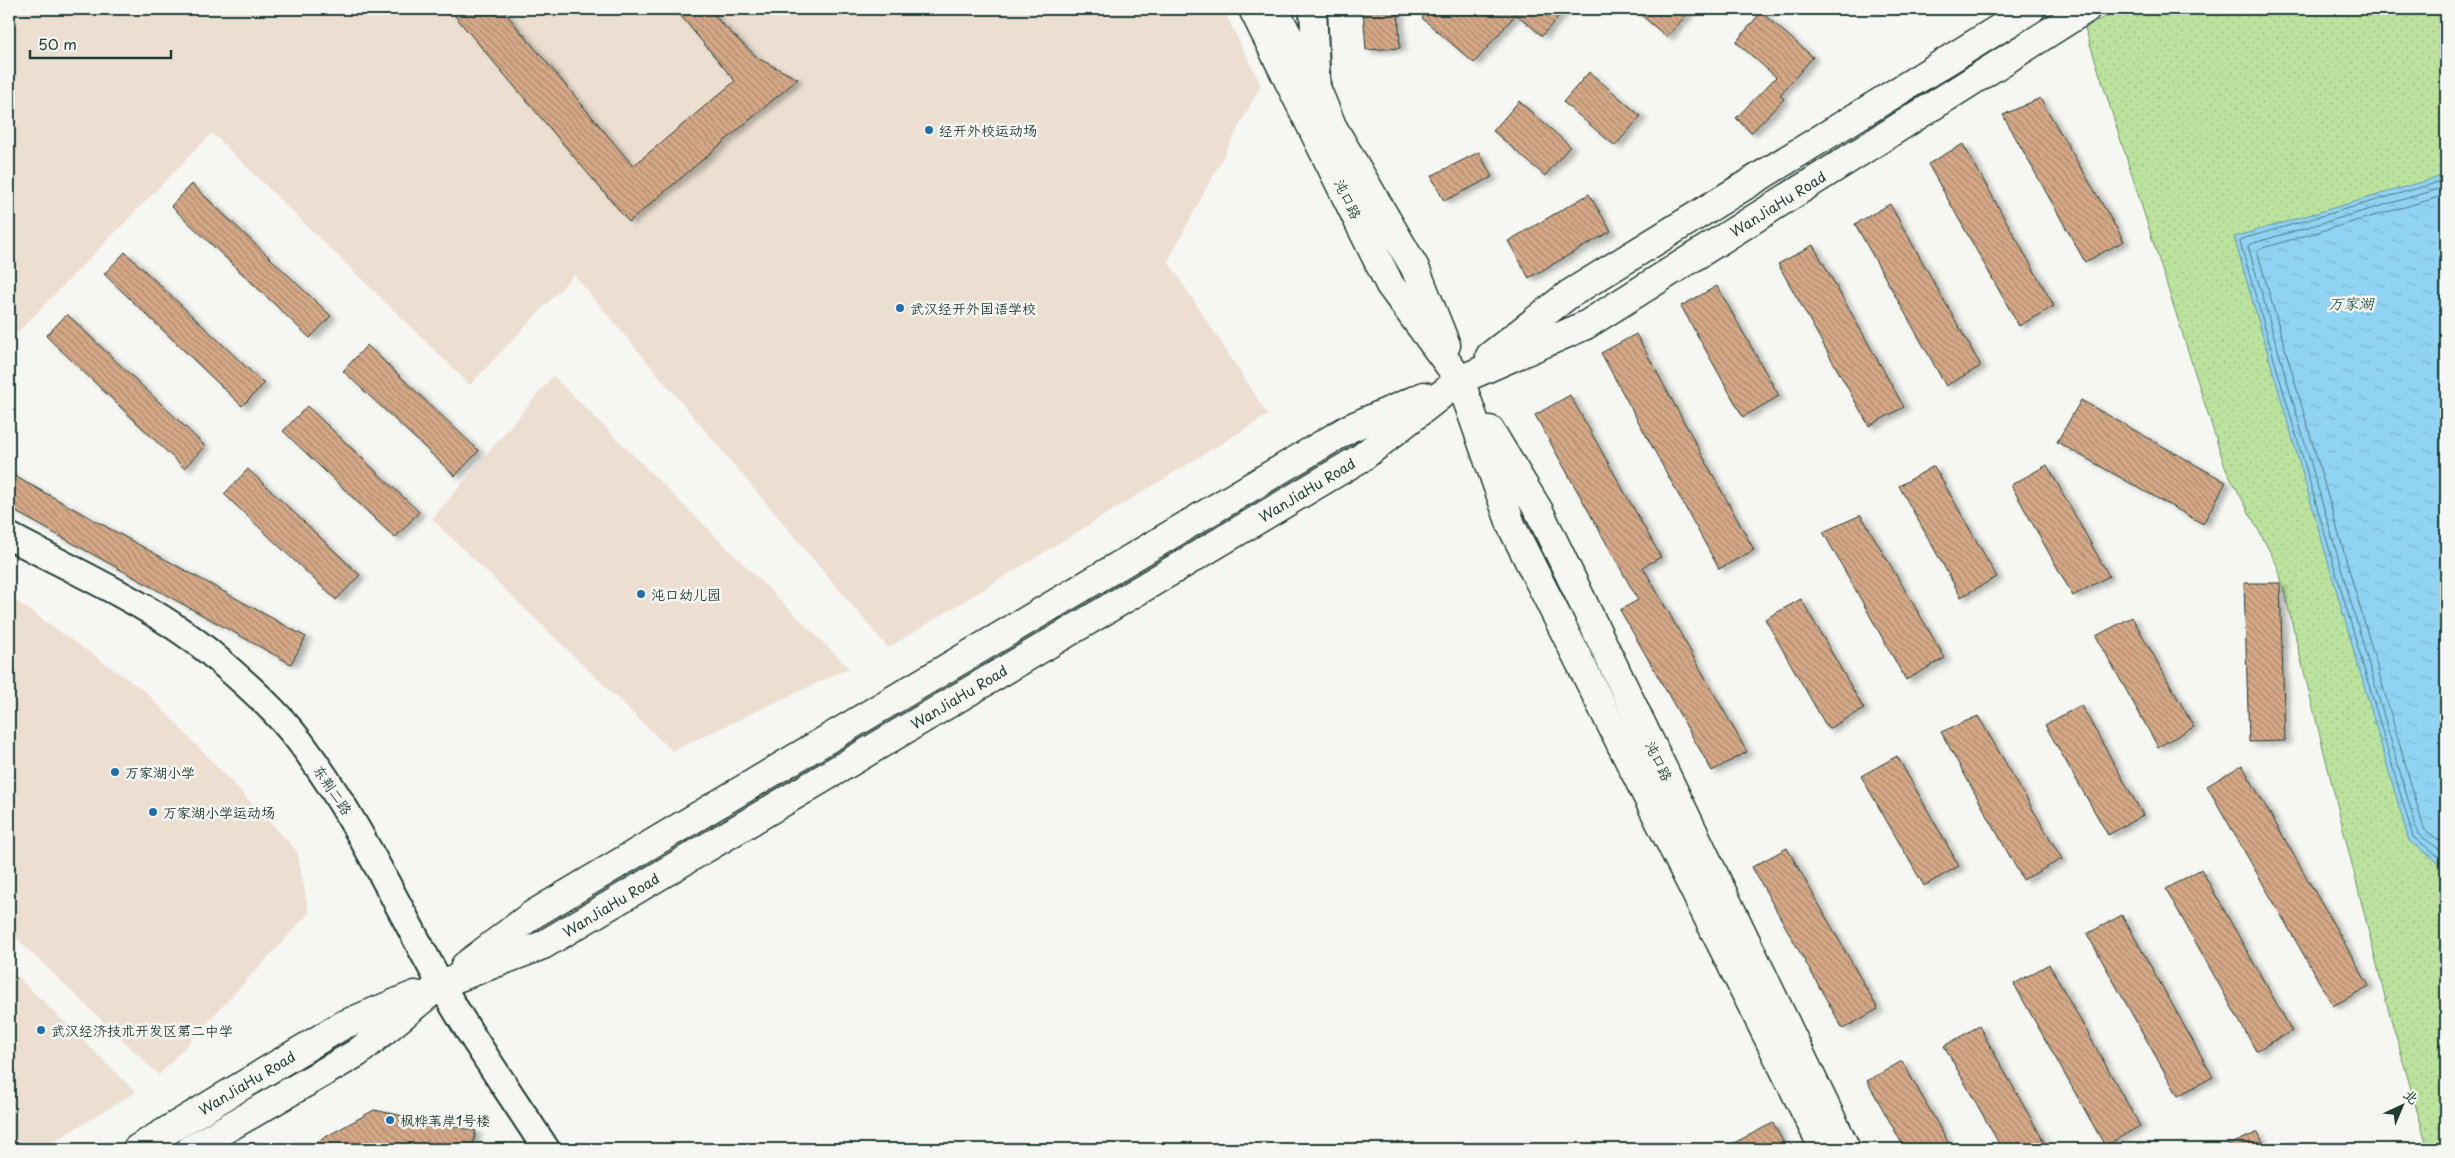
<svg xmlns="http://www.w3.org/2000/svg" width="2455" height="1158" font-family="'Playpen Sans','LXGW WenKai TC',sans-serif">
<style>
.built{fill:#ecdfd2}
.green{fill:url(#green-dots);stroke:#6e9069}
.water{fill:url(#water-ripples);stroke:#6397a7}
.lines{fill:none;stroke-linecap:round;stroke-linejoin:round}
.shore{stroke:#4d7980;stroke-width:1}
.building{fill:url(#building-back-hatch);stroke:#1f3d34;filter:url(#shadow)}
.minor-casing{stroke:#1f3d34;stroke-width:30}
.major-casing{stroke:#1f3d34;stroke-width:31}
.minor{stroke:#f6f6f2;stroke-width:26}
.major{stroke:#f6f6f2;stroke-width:28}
.poi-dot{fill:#1f6fb2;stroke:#f6f6f2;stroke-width:2}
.labels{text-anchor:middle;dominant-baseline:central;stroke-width:5;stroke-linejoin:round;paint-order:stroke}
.poi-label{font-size:14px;fill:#1f3d34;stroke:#f6f6f2;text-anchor:start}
.street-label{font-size:14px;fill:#1f3d34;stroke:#f6f6f2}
.water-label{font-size:15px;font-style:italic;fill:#365b5a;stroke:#f6f6f2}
</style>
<defs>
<pattern id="green-dots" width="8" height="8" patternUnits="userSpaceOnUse" patternTransform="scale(1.25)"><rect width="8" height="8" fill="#bce39e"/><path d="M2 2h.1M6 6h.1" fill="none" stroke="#a1c489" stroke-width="1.8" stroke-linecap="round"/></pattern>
<pattern id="water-ripples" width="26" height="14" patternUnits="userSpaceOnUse" patternTransform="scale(1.25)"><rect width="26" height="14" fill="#91d3f3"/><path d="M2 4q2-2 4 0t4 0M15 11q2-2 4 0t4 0" fill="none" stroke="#7db6d1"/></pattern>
<pattern id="building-back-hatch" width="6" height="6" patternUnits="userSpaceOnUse" patternTransform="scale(1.25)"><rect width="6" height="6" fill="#d5a887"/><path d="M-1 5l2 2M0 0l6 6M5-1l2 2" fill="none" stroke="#ac8a6f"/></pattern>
<filter id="shadow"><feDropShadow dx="5.5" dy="3" stdDeviation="2.5" flood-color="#0004"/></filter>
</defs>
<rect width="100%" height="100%" fill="#f6f6f2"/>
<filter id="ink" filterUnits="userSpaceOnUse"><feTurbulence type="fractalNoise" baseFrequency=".02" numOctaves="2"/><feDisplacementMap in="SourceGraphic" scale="10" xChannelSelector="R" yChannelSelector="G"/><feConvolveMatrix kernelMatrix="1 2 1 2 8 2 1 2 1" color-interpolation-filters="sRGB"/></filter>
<g filter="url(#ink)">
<g class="built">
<path d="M9,9h1214l38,76 -93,176 100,154 -380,233 -314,-373 -104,110 -258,-252 -203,208z"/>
<path d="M553,376l296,292 -177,83 -240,-232z"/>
<path d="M9,596l137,96 151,159 12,62 -150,162 -150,-144z"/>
<path d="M9,968l127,124 -95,57h-32z"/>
</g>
<path class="green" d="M2118,9h328v1140h-18l-42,-148 -108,-434 -53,-100 -140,-439z"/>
<path class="water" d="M2446,175v693l-37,-27 -175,-604z"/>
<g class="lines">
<g class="shore">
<path d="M2446,180l-204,59 -2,3 173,595 33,25"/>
<path d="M2446,187l-196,57 -2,2 170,588 28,20"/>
<path d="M2446,195l-187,54 -2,2 167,578 22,16"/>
</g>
</g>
<g class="building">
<path d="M449,9h53l131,157 102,-85 -60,-72h36l9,13 39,37 39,20 -169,143z"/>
<path d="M1363,9h35l2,39 -34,2z"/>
<path d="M1430,9h135l-23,27 -26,-22 -42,49 -52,-45z"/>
<path d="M1634,9h58l-25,28z"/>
<path d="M1761,12l52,45 -33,38 4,4 -33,34 -15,-15 40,-41 -40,-35z"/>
<path d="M1589,72l52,44 -26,30 -52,-44z"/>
<path d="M2040,98l84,143 -39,21 -82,-147z"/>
<path d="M1519,101l51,45 -25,30 -52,-45z"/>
<path d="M1963,144l91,162 -35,20 -91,-162z"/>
<path d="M1479,152l13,25 -48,24 -13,-25z"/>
<path d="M192,184l139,132 -21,22 -139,-132z"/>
<path d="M1589,194l22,37 -82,47 -21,-37z"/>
<path d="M1890,204l91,162 -35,20 -91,-162z"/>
<path d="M1813,245l91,162 -35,19 -91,-162z"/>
<path d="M125,252l139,132 -22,22 -138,-132z"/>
<path d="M1717,286l62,110 -36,21 -62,-111z"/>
<path d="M67,314l138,132 -21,22 -138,-132z"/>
<path d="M1636,334l118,216 -35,19 -118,-216z"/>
<path d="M367,345l112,106 -24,25 -112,-105z"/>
<path d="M1570,395l91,162 -18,10 104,185 -35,19 -92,-161 18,-10 -103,-185z"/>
<path d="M2081,400l145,82 -23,42 -146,-82z"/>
<path d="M307,406l112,106 -24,26 -112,-107z"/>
<path d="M2047,465l62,111 -36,20 -62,-111z"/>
<path d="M1934,466l63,111 -36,20 -62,-111z"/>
<path d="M248,469l112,106 -24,25 -112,-106z"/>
<path d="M9,473l297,164 -15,27 -282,-156z"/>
<path d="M1861,515l84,143 -39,22 -83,-148z"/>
<path d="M2244,583h36l5,158 -36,1z"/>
<path d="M1801,599l63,110 -36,20 -63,-110z"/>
<path d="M2132,617l62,110 -36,20 -62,-111z"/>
<path d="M2081,705l62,110 -35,20 -63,-110z"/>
<path d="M1978,716l84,143 -39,21 -82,-148z"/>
<path d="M1897,756l62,110 -35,20 -63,-110z"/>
<path d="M2242,765l127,221 -36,20 -126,-220z"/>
<path d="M1787,848l91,161 -35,20 -91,-162z"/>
<path d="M2201,869l91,162 -36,20 -90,-162z"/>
<path d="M2122,915l91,162 -35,19 -91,-162z"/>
<path d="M2049,964l91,162 -35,20 -91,-162z"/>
<path d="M1979,1026l69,123h-46l-58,-103z"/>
<path d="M1902,1061l50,88h-47l-38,-68z"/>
<path d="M374,1110l102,21 -4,18h-168z"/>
<path d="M1773,1123l14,26h-65z"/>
<path d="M2258,1132l8,17h-46z"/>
</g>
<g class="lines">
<g class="minor-casing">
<g id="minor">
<path d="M1313,9l4,81h-4"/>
<path d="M9,536c65,35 151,73 206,121 30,26 62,54 86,86 56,75 94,159 139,240 32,57 71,111 106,166"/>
</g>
</g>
<g class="major-casing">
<g id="major">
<path d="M1253,9l137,276 70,95 52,147 312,622"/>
<path d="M1274,9l43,81 15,36 83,142 31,77"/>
<path d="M1490,356l78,-61 463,-286"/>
<path d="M1490,430l49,81 307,638"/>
<path d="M465,966l67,-51 818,-487 74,-32"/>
<path d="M137,1149l206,-124 72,-30"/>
<path d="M191,1149l166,-96 84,-69 102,-39 818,-487 99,-78 126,-55 500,-316"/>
</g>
</g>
<use href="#minor" class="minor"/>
<use href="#major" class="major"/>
</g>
</g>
<g class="poi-dot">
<circle cx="929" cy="130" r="5"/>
<circle cx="900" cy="308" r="5"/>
<circle cx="641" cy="594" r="5"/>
<circle cx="115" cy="772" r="5"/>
<circle cx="153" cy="812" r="5"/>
<circle cx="41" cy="1030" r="5"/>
<circle cx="390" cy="1120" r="5"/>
</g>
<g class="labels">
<g class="poi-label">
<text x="939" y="130">经开外校运动场</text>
<text x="910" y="308">武汉经开外国语学校</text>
<text x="651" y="594">沌口幼儿园</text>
<text x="125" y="772">万家湖小学</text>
<text x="163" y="812">万家湖小学运动场</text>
<text x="51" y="1030">武汉经济技术开发区第二中学</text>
<text x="400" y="1120">枫桦苇岸1号楼</text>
</g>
<g class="street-label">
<text transform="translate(1348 199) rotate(64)">沌口路</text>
<text transform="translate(1778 204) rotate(-32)">WanJiaHu Road</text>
<text transform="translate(1307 490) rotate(-31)">WanJiaHu Road</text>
<text transform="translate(959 697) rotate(-31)">WanJiaHu Road</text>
<text transform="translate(1659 761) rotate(64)">沌口路</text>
<text transform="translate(333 790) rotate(56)">东荆二路</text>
<text transform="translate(611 905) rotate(-31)">WanJiaHu Road</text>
<text transform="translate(247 1083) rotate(-31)">WanJiaHu Road</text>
</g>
<g class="water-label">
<text x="2351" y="302">万家湖</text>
</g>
</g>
<rect width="2455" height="1158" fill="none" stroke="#f6f6f2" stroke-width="30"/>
<rect x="15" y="15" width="2425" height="1128" fill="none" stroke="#1f3d34" stroke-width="2" filter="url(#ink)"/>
<g transform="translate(2402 1106) rotate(44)" stroke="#f6f6f2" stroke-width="4" paint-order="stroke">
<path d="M0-4L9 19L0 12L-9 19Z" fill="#1f3d34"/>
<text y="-8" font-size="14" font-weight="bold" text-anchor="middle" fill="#1f3d34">北</text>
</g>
<path d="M30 50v8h141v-8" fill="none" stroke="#1f3d34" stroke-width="2.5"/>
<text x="38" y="50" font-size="15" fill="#1f3d34" stroke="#f6f6f2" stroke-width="4" paint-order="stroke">50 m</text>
</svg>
